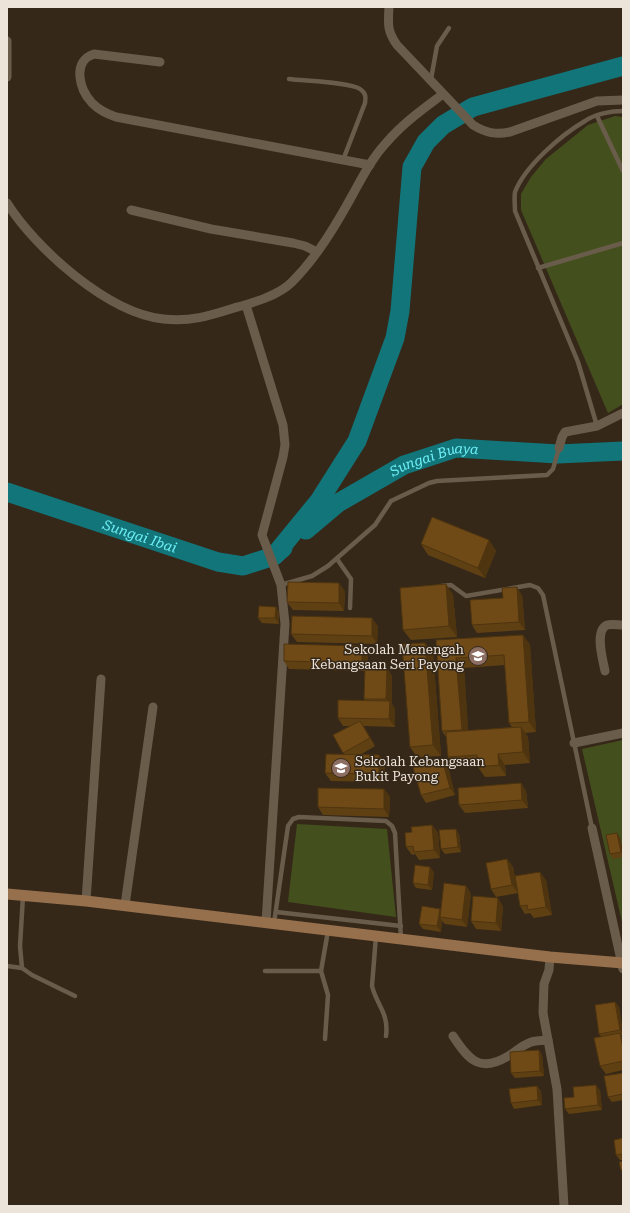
<svg xmlns="http://www.w3.org/2000/svg" width="630" height="1213" font-family="'Roboto Serif',serif">
<style>
.green{fill:#444f1e}
.lines{fill:none;stroke-linecap:round;stroke-linejoin:round}
.river{stroke:#12757a;stroke-width:19}
.service{stroke:#6a5c4b;stroke-width:4.5}
.minor{stroke:#6a5c4b;stroke-width:9}
.secondary{stroke:#966f4c;stroke-width:11}
.wall{fill:#5f4013;fill-rule:evenodd}
.shaded-wall{fill:#4e340f}
.building{fill:#6f4a16;stroke:#4e340f}
.labels{text-anchor:middle;dominant-baseline:central;stroke-width:3;stroke-linejoin:round;paint-order:stroke}
.poi-label{font-size:13px;fill:#ece3d9;stroke:#352819;text-anchor:end}
.water-label{font-size:14px;font-style:italic;fill:#6eeef6;stroke:#352819}
</style>
<rect width="100%" height="100%" fill="#352819"/>
<g class="green">
<path d="M615,116l8,1v287l-15,9 -87,-203v-16l10,-17 15,-18 42,-34z"/>
<path d="M623,740v186l-41,-177z"/>
<path d="M297,824l90,5 9,88 -108,-15z"/>
</g>
<g class="lines">
<g class="river">
<path id="s1" d="M7,492l211,70 25,4 31,-10 9,-8"/>
<path id="s2" d="M306,530l32,-27 66,-38 52,-17 102,6 65,-3"/>
<path d="M274,556l45,-55 38,-60 38,-103 5,-27 12,-144 14,-25 17,-17 30,-18 150,-41"/>
</g>
<g class="service">
<path d="M289,79c15,2 61,3 71,10 6,4 6,8 5,14l-22,57"/>
<path d="M431,79l6,-33 12,-18"/>
<path d="M597,116l26,55"/>
<path d="M538,268l85,-25"/>
<path d="M597,426l-19,-64 -63,-151c0,-6 -1,-13 0,-19 10,-26 46,-57 70,-71 10,-7 26,-10 38,-10"/>
<path d="M337,559l14,20 -1,29"/>
<path d="M281,585l31,-9 16,-10 47,-41 16,-24 38,-18 8,-2 110,-6 6,-6 6,-21"/>
<path d="M441,586l10,-1 15,11 64,-11 8,3 5,7 49,233"/>
<path d="M23,896l-3,50 2,22 10,7 43,21"/>
<path d="M276,912l125,14"/>
<path d="M274,923l14,-97 5,-7 6,-2 87,4 6,5 3,7 6,106"/>
<path d="M376,936l-4,50c5,20 17,27 14,50"/>
<path d="M7,966l15,2"/>
<path d="M265,971h56"/>
<path d="M325,1039l3,-44 -7,-24 7,-40"/>
</g>
<g class="minor">
<path d="M389,7c-1,17 -2,24 8,38l76,80c13,8 23,10 37,7l87,-31 26,-1"/>
<path d="M7,41v36"/>
<path d="M160,62l-66,-8c-22,7 -15,35 -2,49 7,7 15,11 24,14l254,48"/>
<path d="M7,203c29,46 101,110 156,116 27,3 46,-3 71,-11 18,-5 44,-12 58,-26 25,-25 44,-57 61,-88 10,-18 19,-36 33,-51 17,-20 37,-34 57,-49"/>
<path d="M131,210l80,19 82,14 12,3 12,6"/>
<path d="M246,305l37,120 2,20 -2,12 -21,78 19,50 4,39 -19,298"/>
<path d="M559,448l3,-11 3,-5 32,-6 26,-13"/>
<path d="M605,671c-2,-11 -11,-40 2,-46 4,-1 12,0 16,0"/>
<path d="M574,743l49,-10"/>
<path d="M592,828l31,141"/>
<path d="M86,901l15,-222"/>
<path d="M125,905l28,-198"/>
<path d="M550,957l-1,13 -5,14 -1,29 14,76 7,117"/>
<path d="M453,1036c17,26 28,37 57,19 6,-4 13,-10 19,-12 5,-3 13,-2 19,-3"/>
</g>
<path class="secondary" d="M7,894l79,7 464,56 73,6"/>
</g>
<g class="wall">
<path d="M489,540l7,11 -11,27 -57,-23 -7,-11z"/>
<path d="M446,584l7,11 4,42 -46,3 -8,-10z"/>
<path d="M345,591l-1,20 -51,-1 -6,-8z"/>
<path d="M522,595l3,35 -48,3 -5,-8 31,-27z"/>
<path d="M276,607l3,5v12l-17,-1 -4,-5z"/>
<path d="M378,626l-1,18 -80,-2 -6,-8z"/>
<path d="M523,635l7,10 6,87 -11,1 3,4 2,26 -25,2 1,11 -21,1 -7,-10v-2l-23,2 -7,-10 -2,-20 -4,-6 -6,-91zM505,665l4,58 3,4 -44,4 -4,-63z"/>
<path d="M425,643l8,10 8,103 -24,1 -7,-10z"/>
<path d="M368,654l-1,14h20l5,8v28l3,5v18l-31,-1 11,20 -15,9 25,8 -1,19 -53,-1 -6,-8 19,-19 -11,-19 17,-9h-7l-5,-8 27,-18 -1,-1 1,-28 -76,-2 -5,-8z"/>
<path d="M448,767l7,28 -29,8 -5,-8z"/>
<path d="M521,783l5,8 2,17 -63,5 -6,-8z"/>
<path d="M384,789l6,8 -1,20 -66,-2 -5,-8z"/>
<path d="M432,825l6,8 2,25 -21,2 -4,-6 -3,1 -6,-8 6,-15z"/>
<path d="M617,833l3,5 3,13v6l-10,2 -3,-5z"/>
<path d="M459,834l2,18 -16,2 -4,-5z"/>
<path d="M507,859l6,8 4,21 29,-8 6,35 -18,3 -4,-5 -5,1 -5,-8 -2,-13 -22,4 -5,-8z"/>
<path d="M434,872l-2,18 -16,-2 -3,-5z"/>
<path d="M466,886l5,8 -4,33 -22,-3 -3,-3 -1,11 -18,-3 -4,-5 21,-15v1z"/>
<path d="M503,906l-2,25 -25,-2 -5,-8z"/>
<path d="M615,1002l4,5 4,26v3h-1l1,1v33l-17,4 -6,-8 2,-29 -3,-3z"/>
<path d="M539,1050l3,5 2,21 -29,2 -4,-5z"/>
<path d="M623,1073v27l-11,2 -4,-5z"/>
<path d="M537,1086l4,5 1,14 -28,4 -3,-6z"/>
<path d="M600,1090l2,20 -33,4 -4,-5 9,-12z"/>
<path d="M623,1138v22h-3l-4,-5z"/>
</g>
<g class="shaded-wall">
<path d="M489,540l7,11 -11,27 -7,-10z"/>
<path d="M339,583l6,8 -1,20 -5,-8z"/>
<path d="M446,584l7,11 4,42 -8,-11z"/>
<path d="M517,587l5,8 3,35 -6,-8z"/>
<path d="M276,607l3,5v12l-4,-6z"/>
<path d="M372,618l6,8 -1,18 -5,-8z"/>
<path d="M523,635l7,10 6,87 -7,-10z"/>
<path d="M425,643l8,10 8,103 -8,-11z"/>
<path d="M362,646l6,8 -1,17 -5,-8z"/>
<path d="M456,658l8,10 5,72 -7,-10z"/>
<path d="M387,668l5,8v28l3,5v18l-6,-8 1,-15 -4,-5z"/>
<path d="M360,721l5,7 10,18 -5,-8z"/>
<path d="M521,727l7,10 2,26 -7,-11z"/>
<path d="M498,754l7,11 1,11 -7,-11z"/>
<path d="M379,755l6,8 -1,19 -5,-8z"/>
<path d="M442,759l6,8 7,28 -5,-7z"/>
<path d="M521,783l5,8 2,17 -6,-8z"/>
<path d="M384,789l6,8 -1,20 -5,-8z"/>
<path d="M432,825l6,8 2,25 -6,-8z"/>
<path d="M456,829l3,5 2,18 -3,-5z"/>
<path d="M617,833l3,5 3,13v4l-2,-3z"/>
<path d="M507,859l6,8 5,26 -6,-8z"/>
<path d="M430,867l4,5 -2,18 -4,-5z"/>
<path d="M540,872l6,8 6,35 -6,-8z"/>
<path d="M466,886l5,8 -4,33 -5,-7z"/>
<path d="M498,898l5,8 -2,25 -5,-8z"/>
<path d="M440,909l3,5 -3,3 2,4 -1,11 -4,-6z"/>
<path d="M615,1002l4,5 4,28 -3,-5z"/>
<path d="M620,1033l3,4v11z"/>
<path d="M539,1050l3,5 2,21 -4,-5z"/>
<path d="M596,1085l4,5 2,20 -4,-5z"/>
<path d="M537,1086l4,5 1,14 -4,-5z"/>
</g>
<g class="building">
<path d="M432,517l57,23 -11,28 -57,-24z"/>
<path d="M288,582l51,1v20l-52,-1z"/>
<path d="M446,584l3,42 -46,4 -3,-42z"/>
<path d="M517,587l2,35 -47,3 -2,-25 33,-2 -1,-10z"/>
<path d="M259,606l17,1 -1,11h-17z"/>
<path d="M292,616l80,2v18l-81,-2z"/>
<path d="M523,635l6,87 -20,1 -5,-68 -48,3 6,72 -20,1 -6,-91z"/>
<path d="M425,643l8,102 -23,2 -8,-103z"/>
<path d="M284,644l78,2v17l-78,-2z"/>
<path d="M365,668h22l-1,31h-22z"/>
<path d="M338,700l52,1 -1,18 -51,-1z"/>
<path d="M360,721l10,17 -27,15 -10,-18z"/>
<path d="M521,727l2,25 -25,2 1,11 -21,2 -1,-12 -29,2 -2,-25z"/>
<path d="M326,754l53,1v19l-54,-1z"/>
<path d="M442,759l8,29 -29,7 -8,-28z"/>
<path d="M521,783l1,17 -63,5 -1,-17z"/>
<path d="M318,788l66,1v20l-66,-2z"/>
<path d="M432,825l2,25 -20,2 -1,-6 -7,1 -1,-14 7,-1 -1,-5z"/>
<path d="M456,829l2,18 -17,2 -2,-19z"/>
<path d="M617,833l4,19 -11,2 -4,-19z"/>
<path d="M507,859l5,26 -21,4 -5,-26z"/>
<path d="M415,865l15,2 -2,18 -15,-2z"/>
<path d="M540,872l6,35 -18,3 -1,-5 -7,1 -5,-30z"/>
<path d="M444,883l22,3 -4,34 -22,-3z"/>
<path d="M473,896l25,2 -2,25 -25,-2z"/>
<path d="M422,906l18,3 -3,17 -18,-2z"/>
<path d="M615,1002l5,28 -21,4 -4,-29z"/>
<path d="M620,1033l3,15v13l-23,5 -6,-28z"/>
<path d="M539,1050l1,21 -29,2 -1,-21z"/>
<path d="M623,1073v21l-15,3 -4,-21z"/>
<path d="M596,1085l2,20 -33,4 -1,-11 10,-1 -1,-10z"/>
<path d="M537,1086l1,14 -27,3 -2,-14z"/>
<path d="M623,1138v16l-7,1 -2,-15z"/>
<path d="M623,1161v9h-2l-2,-8z"/>
</g>
<defs>
<g id="school-disc" transform="scale(1)"><circle r="9.5" fill="#8d6e63" stroke="#352819"/><path d="M0-5L7-2L0 1L-7-2ZM-4 1L0 2.5L4 1V4Q0 6-4 4Z" fill="#fff"/></g>
</defs>
<g fill-rule="evenodd">
<use href="#school-disc" x="478" y="656"/>
<use href="#school-disc" x="341" y="768"/>
</g>
<g class="labels">
<g class="poi-label">
<text x="464" y="649">Sekolah Menengah<tspan x="464" dy="15">Kebangsaan Seri Payong</tspan></text>
<text x="355" y="761" text-anchor="start">Sekolah Kebangsaan<tspan x="355" dy="15">Bukit Payong</tspan></text>
</g>
<g class="water-label">
<text stroke="none"><textPath href="#s2" startOffset="149">Sungai Buaya</textPath></text>
<text stroke="none"><textPath href="#s1" startOffset="140">Sungai Ibai</textPath></text>
</g>
</g>
<rect width="630" height="1213" fill="none" stroke="#ece3d9" stroke-width="16"/>
</svg>
